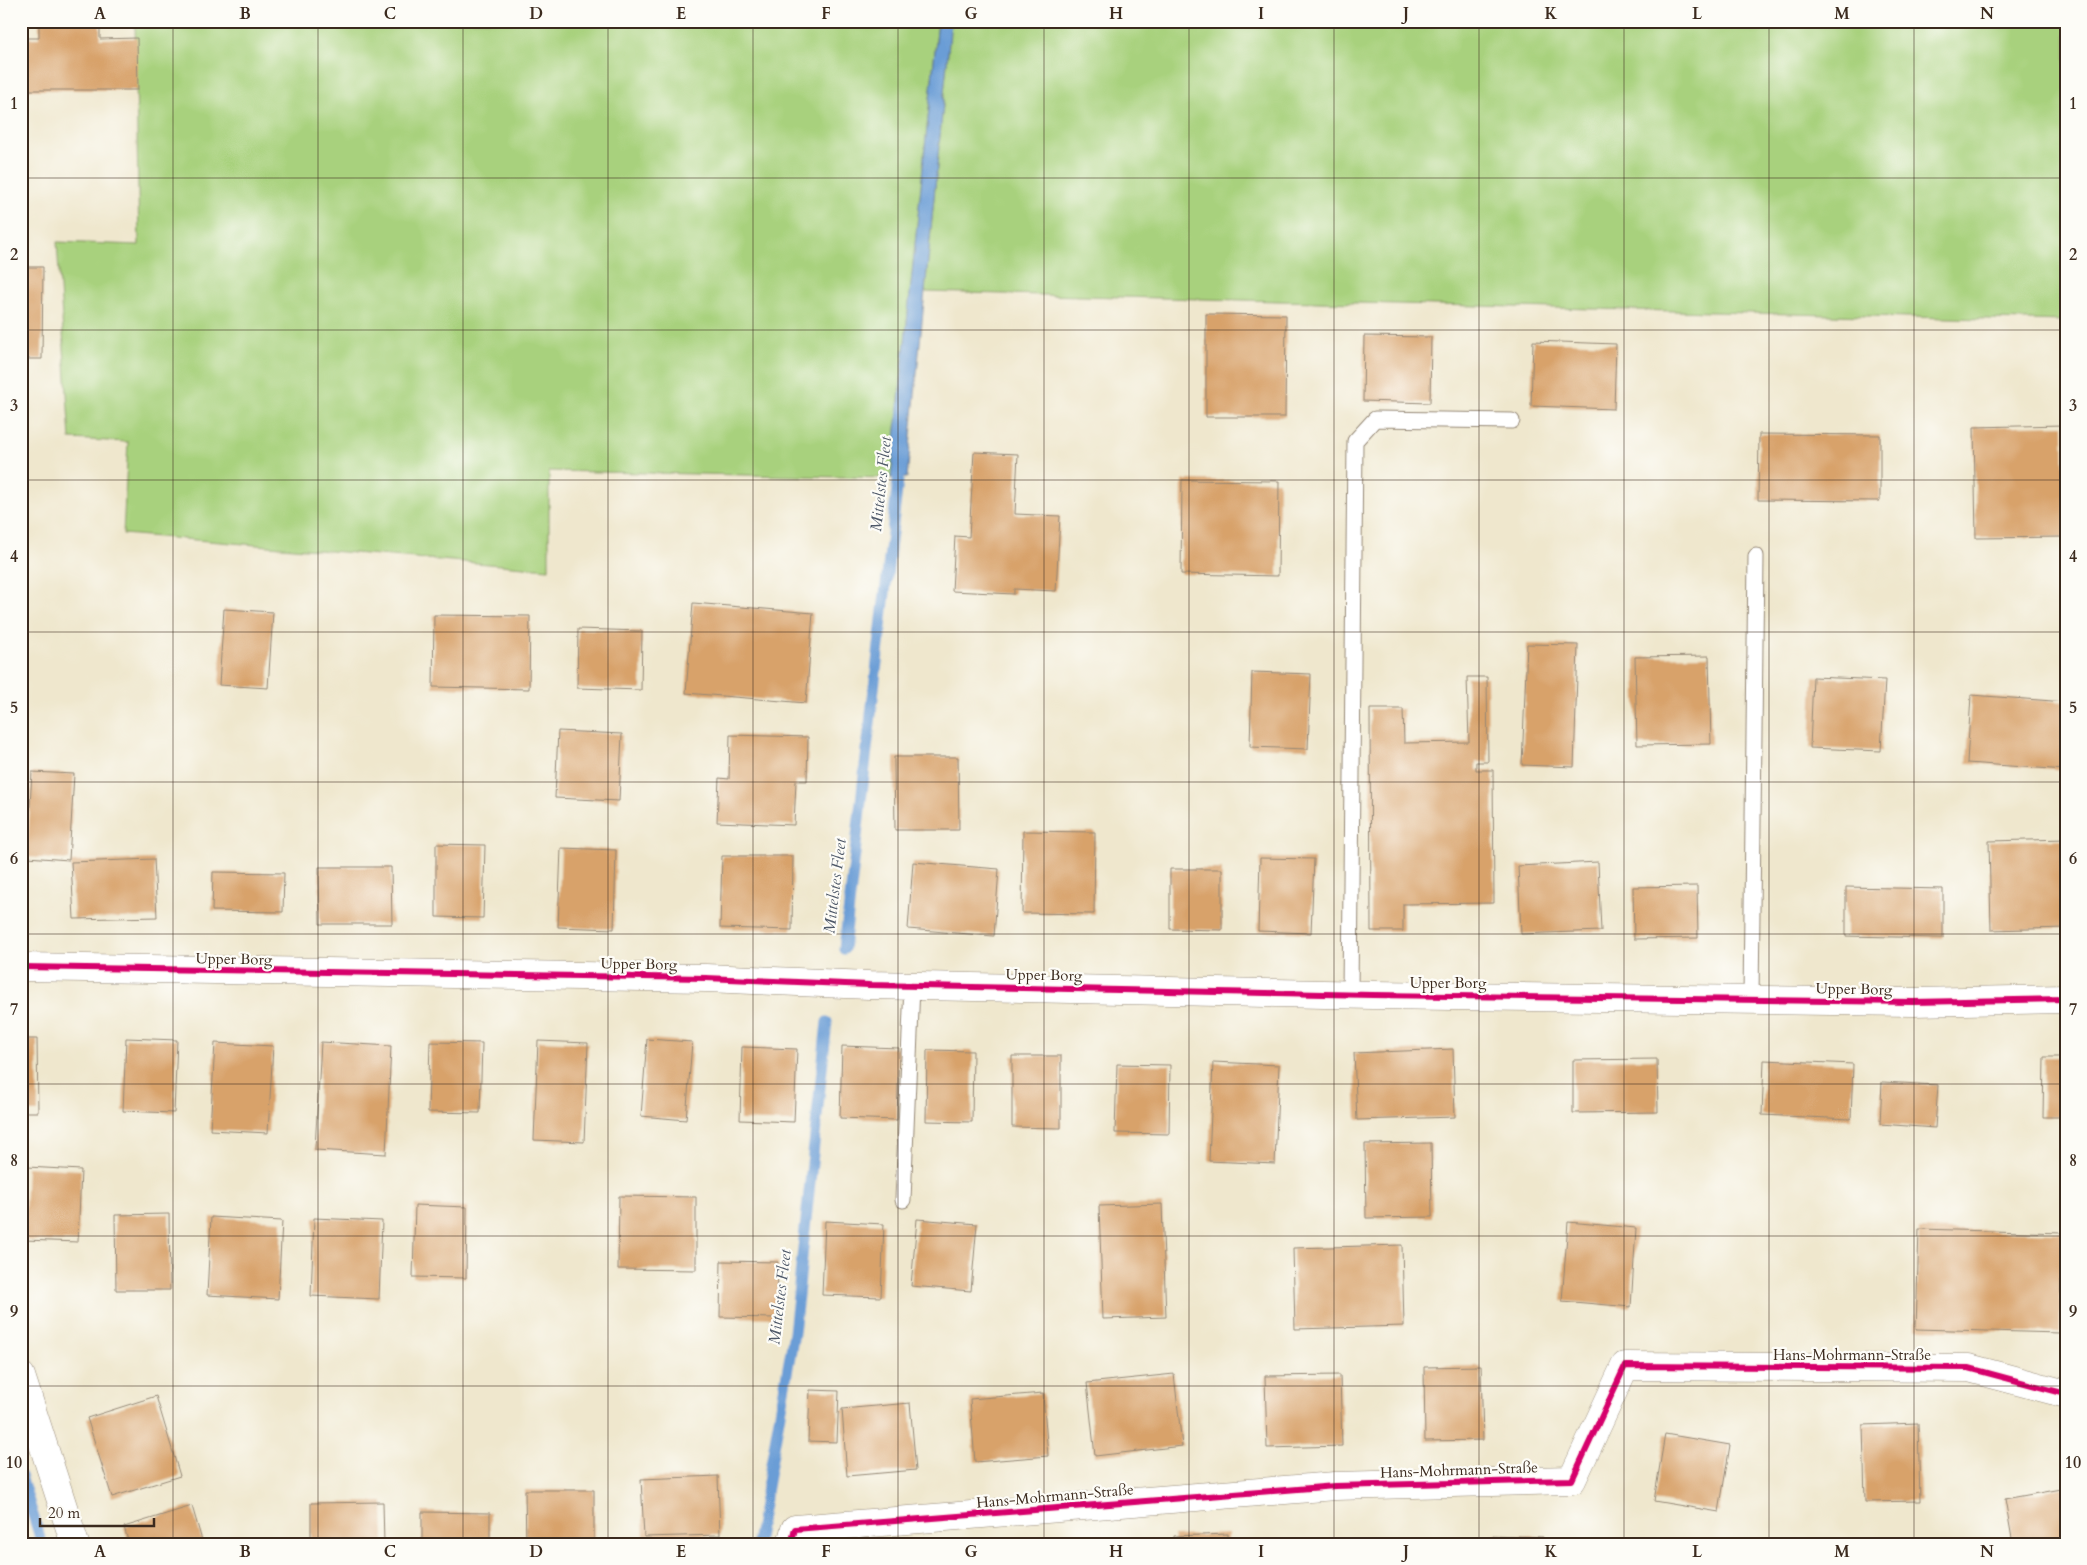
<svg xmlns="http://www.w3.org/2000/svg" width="2087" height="1565" font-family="Cardo,serif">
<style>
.green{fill:#a8d17d;stroke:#727e4e}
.water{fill:#6a9dd6;stroke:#52647a}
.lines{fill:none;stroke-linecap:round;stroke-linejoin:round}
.stream{stroke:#6a9dd6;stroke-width:11}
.building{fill:#d8a26a}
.service-casing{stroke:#958876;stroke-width:17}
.minor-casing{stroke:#958876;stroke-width:29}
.service{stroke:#fff;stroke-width:15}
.minor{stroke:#fff;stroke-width:28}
.cycleway-casing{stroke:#fdfcf7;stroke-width:9}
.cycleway{stroke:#d6006c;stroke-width:6}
.grid{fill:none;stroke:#3b2a1e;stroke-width:1;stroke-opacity:0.55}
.labels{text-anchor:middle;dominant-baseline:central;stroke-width:4.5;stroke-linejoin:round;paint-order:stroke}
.street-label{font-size:15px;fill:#3b2a1e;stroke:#fdfcf7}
.water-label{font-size:16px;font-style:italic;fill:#4e5868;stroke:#fdfcf7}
.neatline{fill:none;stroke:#3b2a1e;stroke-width:2}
.grid-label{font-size:16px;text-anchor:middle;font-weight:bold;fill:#3b2a1e}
</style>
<rect width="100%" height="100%" fill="#fdfcf7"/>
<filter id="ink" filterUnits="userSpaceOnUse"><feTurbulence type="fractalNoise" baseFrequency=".02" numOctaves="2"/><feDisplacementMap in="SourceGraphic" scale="10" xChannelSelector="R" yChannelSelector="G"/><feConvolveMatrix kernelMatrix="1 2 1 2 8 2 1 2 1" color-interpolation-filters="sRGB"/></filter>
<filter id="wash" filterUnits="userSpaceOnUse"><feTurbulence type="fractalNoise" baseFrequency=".0096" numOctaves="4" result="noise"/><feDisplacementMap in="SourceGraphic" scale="20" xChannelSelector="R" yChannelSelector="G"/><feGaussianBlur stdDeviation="1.12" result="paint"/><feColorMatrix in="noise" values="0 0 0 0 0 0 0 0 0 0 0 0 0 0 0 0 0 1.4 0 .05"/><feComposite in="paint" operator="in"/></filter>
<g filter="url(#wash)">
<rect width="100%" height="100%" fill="#efe7cd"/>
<g class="green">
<path d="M135,21h803l-47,457 -342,-7v98l-426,-35 5,-92 -58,-3 -13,-197 82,3z"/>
<path d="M951,21h1115v300l-1141,-29z"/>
</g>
<path class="water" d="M938,21h13l-44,457h-16z"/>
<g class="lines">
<g class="stream">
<path d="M844,949l56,-486"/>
<path d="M21,1476l21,68"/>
<path d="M757,1544l37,-211 33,-311"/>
</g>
</g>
<g id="blocks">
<g class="building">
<path d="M39,21h61v18l37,-1 1,52h-117v-52h18z"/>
<path d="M21,267h22l-1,92h-21z"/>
<path d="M1206,314l80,1 -1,102h-79z"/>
<path d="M1364,336l67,1 -1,66 -67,-2z"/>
<path d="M1533,341l83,3 -2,65 -83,-3z"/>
<path d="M2063,425l2,112 -89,1 -2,-111z"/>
<path d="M1759,434l121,1v66l-122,-1z"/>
<path d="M974,452l44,2 -3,60 45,2 -4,75 -42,-2v5l-62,-3 3,-55 14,1z"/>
<path d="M1182,480l97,1 -1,95 -97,-2z"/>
<path d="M693,603l120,10 -7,90 -120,-10z"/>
<path d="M224,609l49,3 -5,76 -49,-3z"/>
<path d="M434,615l96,1 -1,73 -96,-2z"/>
<path d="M578,629l64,2 -1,59 -64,-2z"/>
<path d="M1527,644l51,1 -4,122 -52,-2z"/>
<path d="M1709,656l2,88 -74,1 -2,-88z"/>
<path d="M1252,672l59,2 -3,75 -58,-2z"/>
<path d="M1467,677h20l1,85h-12v8h17l1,133 -91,1v27h-32l-1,-222h33l1,34 65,-1z"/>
<path d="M1813,677l72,3 -4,71 -71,-3z"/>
<path d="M1971,695l95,7v68l-99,-7z"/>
<path d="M558,731l64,3 -3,67 -64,-3z"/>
<path d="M730,735l78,2 -1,44h-11l-2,44 -77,-3 2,-44 10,1z"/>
<path d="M894,757h64l1,73h-64z"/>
<path d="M32,772l42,2 -5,86 -42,-3z"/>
<path d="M1023,831l72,1 -1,82 -72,-1z"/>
<path d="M2066,839v89l-75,2 -2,-89z"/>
<path d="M436,844l49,1 -2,73 -47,-1z"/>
<path d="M561,848l55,2 -2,79 -56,-2z"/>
<path d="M722,856h71l-1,74 -72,-2z"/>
<path d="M1260,858l54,1 -3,74 -53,-2z"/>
<path d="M154,859l3,58 -83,2 -3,-57z"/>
<path d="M913,862l86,7 -5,67 -86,-7z"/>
<path d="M1598,862l3,69 -80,3 -3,-68z"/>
<path d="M319,867h72l1,57h-72z"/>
<path d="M1170,869h52v61l-52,-1z"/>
<path d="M213,872l71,1 -1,39 -71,-1z"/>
<path d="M1697,886l1,52 -64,1 -1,-52z"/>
<path d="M1846,887l97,2v49l-97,-2z"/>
<path d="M126,1038l51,2 -3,73 -51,-2z"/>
<path d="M21,1039h16l1,73h-17z"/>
<path d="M647,1039l45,3 -6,78 -45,-4z"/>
<path d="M538,1041l50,2 -4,99 -50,-2z"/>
<path d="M321,1042l70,4 -5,108 -71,-4z"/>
<path d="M430,1042l52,1 -2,70 -52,-1z"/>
<path d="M215,1043l58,3 -5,87 -58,-3z"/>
<path d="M842,1046l57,2 -2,72 -57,-2z"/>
<path d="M742,1047l55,2 -3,73 -54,-2z"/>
<path d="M1453,1049l2,68 -98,3 -3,-67z"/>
<path d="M927,1050l46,1 -1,71 -46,-1z"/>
<path d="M1012,1056h49v72l-49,-1z"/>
<path d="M2044,1057h22v60h-23z"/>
<path d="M1657,1059l1,53 -85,1v-53z"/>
<path d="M1764,1060l89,4 -2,55 -89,-4z"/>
<path d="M1213,1062l66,3 -4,99 -66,-3z"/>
<path d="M1117,1064l53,1 -1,69 -54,-1z"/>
<path d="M1882,1082l56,3 -3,43 -55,-4z"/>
<path d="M1431,1143l1,74 -66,1 -1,-74z"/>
<path d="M27,1167l54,3 -3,72 -54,-2z"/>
<path d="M619,1196l77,1v73l-78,-1z"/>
<path d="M1162,1204l4,113 -63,2 -4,-113z"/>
<path d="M415,1205l52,2 -1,71 -53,-1z"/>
<path d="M169,1214l1,76h-54l-1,-75z"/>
<path d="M211,1217l71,4 -4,78 -71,-4z"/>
<path d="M314,1218l68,3 -3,78 -68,-3z"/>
<path d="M917,1219l60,5 -6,67 -60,-5z"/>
<path d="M825,1221l59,3 -3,73 -59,-2z"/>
<path d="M1568,1222l68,6 -5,79 -69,-6z"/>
<path d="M1919,1229l143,4 -2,100 -144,-4z"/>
<path d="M1402,1245l2,81 -109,3 -2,-81z"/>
<path d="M721,1261l57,1 -1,56 -57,-1z"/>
<path d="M1481,1366l2,74 -58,1 -1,-74z"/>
<path d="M1174,1374l8,72 -87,10 -8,-73z"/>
<path d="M1340,1375l2,71 -75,2 -2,-72z"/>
<path d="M810,1390l29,1 -2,51 -29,-1z"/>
<path d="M1043,1393l5,63 -73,6 -5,-63z"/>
<path d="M156,1396l24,80 -68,21 -25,-79z"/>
<path d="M910,1403l6,67 -69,6 -5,-67z"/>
<path d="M1918,1423l2,78 -55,1 -2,-77z"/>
<path d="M1665,1434l65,11 -11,67 -65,-11z"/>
<path d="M718,1476l2,59 -76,2 -3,-58z"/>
<path d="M2066,1488v56h-53l-8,-45z"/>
<path d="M525,1490h69v54h-68z"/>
<path d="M383,1502l1,42h-73v-41z"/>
<path d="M192,1506l11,38h-74l-5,-17z"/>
<path d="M422,1512l68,1v31h-68z"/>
<path d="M1228,1534v10h-54v-8z"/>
<path d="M1493,1535l50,2v7h-51z"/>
</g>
</g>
</g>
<g filter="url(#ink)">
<use href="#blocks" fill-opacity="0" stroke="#958876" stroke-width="1"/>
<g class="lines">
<g class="service-casing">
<g id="service">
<path d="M1350,995l5,-554 20,-22 137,2"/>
<path d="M1751,999l5,-443"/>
<path d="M903,1200l9,-214"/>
</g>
</g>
<g class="minor-casing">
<g id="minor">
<path d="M21,967l685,11 163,7 503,10 541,7 153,-3"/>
<path d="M21,1376l54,168"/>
<path d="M791,1544l4,-15 540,-43 237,-6 53,-114 344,2 97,26"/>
</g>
</g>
<use href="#service" class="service"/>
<use href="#minor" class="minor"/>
<g class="cycleway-casing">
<g id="cycleway">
<path d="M21,967l685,11 163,7 503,10 541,7 153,-3"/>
<path d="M791,1544l4,-15 540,-43 237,-6 53,-114 344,2 97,26"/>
</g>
</g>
<use href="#cycleway" class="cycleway"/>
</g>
</g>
<path class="grid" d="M173,21v1523M318,21v1523M463,21v1523M608,21v1523M753,21v1523M898,21v1523M1044,21v1523M1189,21v1523M1334,21v1523M1479,21v1523M1624,21v1523M1769,21v1523M1914,21v1523M21,178h2045M21,330h2045M21,480h2045M21,632h2045M21,782h2045M21,934h2045M21,1084h2045M21,1236h2045M21,1386h2045"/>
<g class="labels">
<g class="street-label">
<text transform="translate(234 959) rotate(1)">Upper Borg</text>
<text transform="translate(639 964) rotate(1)">Upper Borg</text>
<text transform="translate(1044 975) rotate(1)">Upper Borg</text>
<text x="1448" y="983">Upper Borg</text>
<text transform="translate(1854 989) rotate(1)">Upper Borg</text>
<text x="1852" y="1355">Hans-Mohrmann-Straße</text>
<text transform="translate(1459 1470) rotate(-2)">Hans-Mohrmann-Straße</text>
<text transform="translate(1055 1496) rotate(-5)">Hans-Mohrmann-Straße</text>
</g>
<g class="water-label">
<text transform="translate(881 484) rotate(-84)">Mittelstes Fleet</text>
<text transform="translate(835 886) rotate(-83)">Mittelstes Fleet</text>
<text transform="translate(780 1297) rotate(-83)">Mittelstes Fleet</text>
</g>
</g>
<rect width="2087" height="1565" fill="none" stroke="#fdfcf7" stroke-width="55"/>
<path d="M40 1518v8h114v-8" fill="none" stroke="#3b2a1e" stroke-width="2.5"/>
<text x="48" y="1518" font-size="15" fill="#3b2a1e" stroke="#fdfcf7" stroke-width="4" paint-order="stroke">20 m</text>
<rect x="28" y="28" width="2032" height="1510" class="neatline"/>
<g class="grid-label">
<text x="100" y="19">A</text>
<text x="245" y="19">B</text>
<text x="390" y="19">C</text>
<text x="536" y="19">D</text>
<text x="681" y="19">E</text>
<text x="826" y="19">F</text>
<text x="971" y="19">G</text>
<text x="1116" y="19">H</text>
<text x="1261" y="19">I</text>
<text x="1406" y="19">J</text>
<text x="1551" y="19">K</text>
<text x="1697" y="19">L</text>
<text x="1842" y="19">M</text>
<text x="1987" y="19">N</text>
<text x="14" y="109">1</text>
<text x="2073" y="109">1</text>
<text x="14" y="260">2</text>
<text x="2073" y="260">2</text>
<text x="14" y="411">3</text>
<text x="2073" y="411">3</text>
<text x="14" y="562">4</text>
<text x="2073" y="562">4</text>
<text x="14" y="713">5</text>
<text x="2073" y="713">5</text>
<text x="14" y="864">6</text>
<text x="2073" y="864">6</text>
<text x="14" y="1015">7</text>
<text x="2073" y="1015">7</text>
<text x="14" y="1166">8</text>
<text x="2073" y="1166">8</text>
<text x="14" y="1317">9</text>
<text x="2073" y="1317">9</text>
<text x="14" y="1468">10</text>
<text x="2073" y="1468">10</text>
<text x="100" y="1557">A</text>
<text x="245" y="1557">B</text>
<text x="390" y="1557">C</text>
<text x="536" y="1557">D</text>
<text x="681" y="1557">E</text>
<text x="826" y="1557">F</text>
<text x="971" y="1557">G</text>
<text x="1116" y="1557">H</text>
<text x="1261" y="1557">I</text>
<text x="1406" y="1557">J</text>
<text x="1551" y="1557">K</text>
<text x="1697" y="1557">L</text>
<text x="1842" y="1557">M</text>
<text x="1987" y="1557">N</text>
</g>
</svg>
